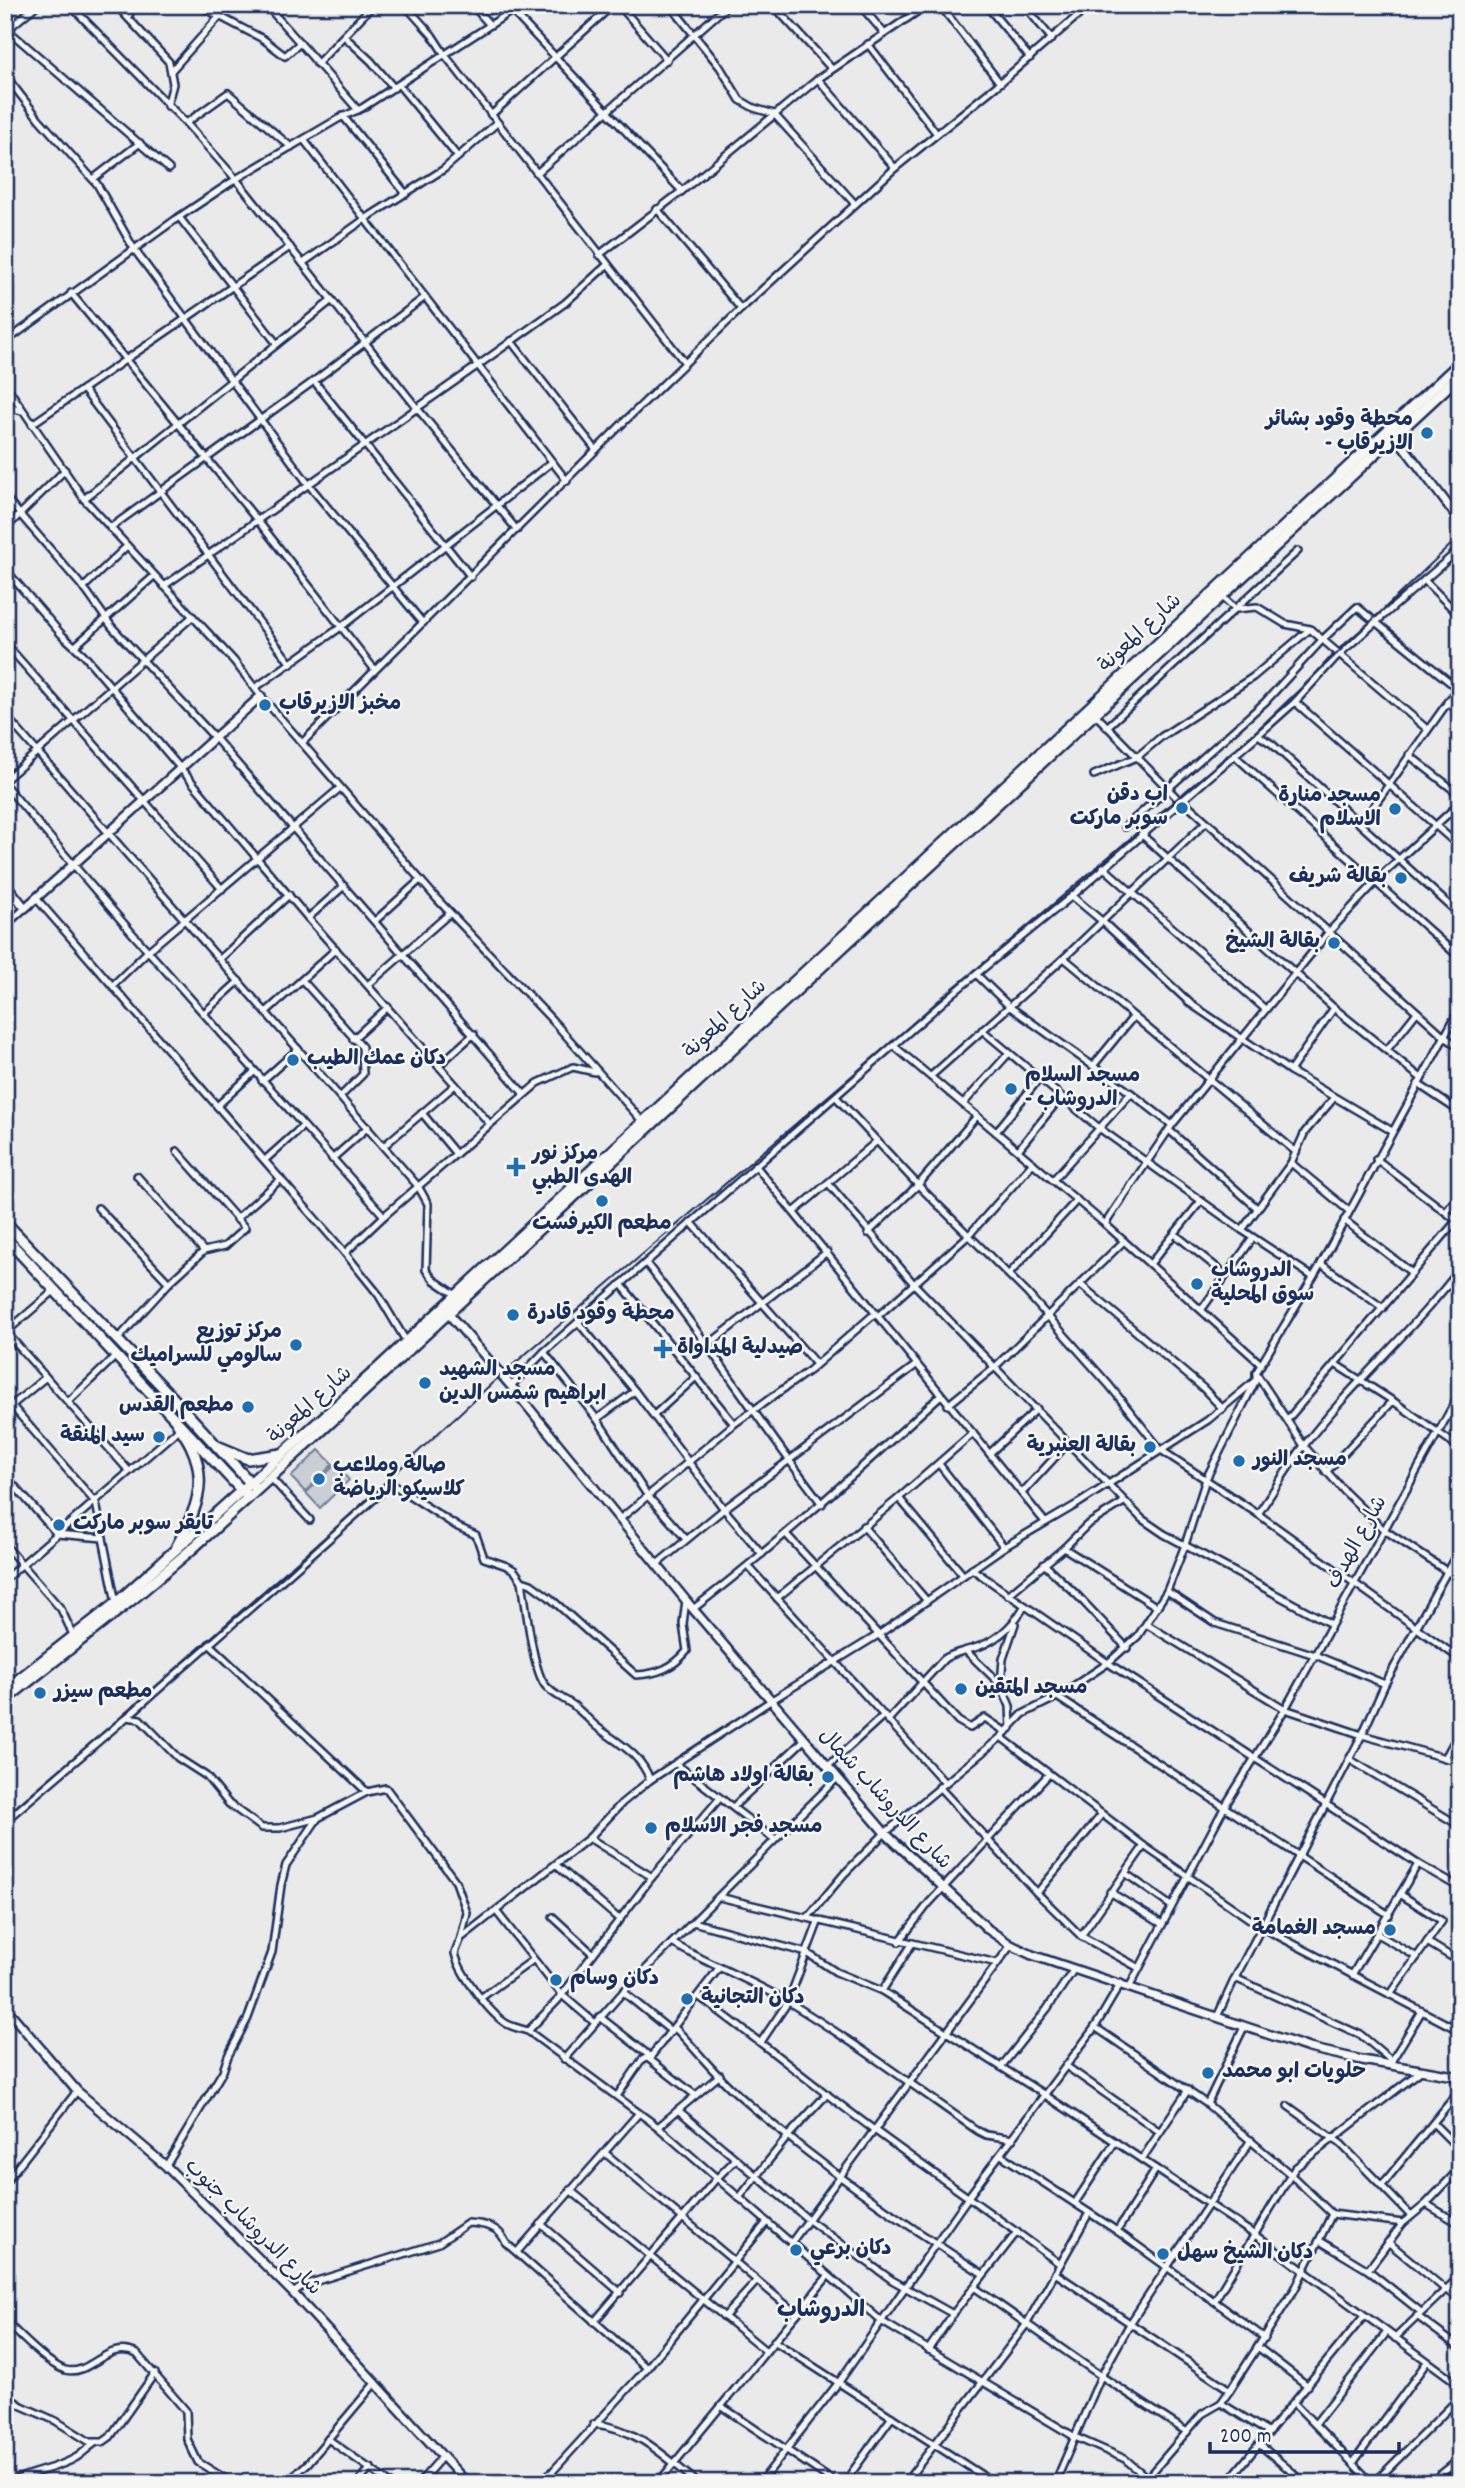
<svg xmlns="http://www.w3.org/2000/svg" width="1465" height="2488" font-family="Dekko,'Playpen Sans Arabic',sans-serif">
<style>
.green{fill:#caced5;stroke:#727e9a;stroke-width:2}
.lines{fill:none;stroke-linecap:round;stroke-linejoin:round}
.minor-casing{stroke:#1b2f5e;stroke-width:10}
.tertiary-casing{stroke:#1b2f5e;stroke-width:12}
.primary-casing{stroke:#1b2f5e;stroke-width:14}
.trunk-casing{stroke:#1b2f5e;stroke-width:14}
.minor{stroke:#f6f6f2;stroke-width:5}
.tertiary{stroke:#f6f6f2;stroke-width:7}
.primary{stroke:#f6f6f2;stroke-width:9}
.trunk{stroke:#f6f6f2;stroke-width:9}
.rail{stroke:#1b2f5e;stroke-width:2}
.poi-dot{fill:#1f6fb2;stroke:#f6f6f2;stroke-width:2.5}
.labels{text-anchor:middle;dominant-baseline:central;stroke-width:5;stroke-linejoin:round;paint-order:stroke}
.poi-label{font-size:21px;font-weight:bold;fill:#1b2f5e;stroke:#f6f6f2;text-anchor:start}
.street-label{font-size:21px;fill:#1b2f5e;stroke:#f6f6f2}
.neighbourhood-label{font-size:23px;font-weight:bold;fill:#1b2f5e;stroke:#f6f6f2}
</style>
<rect width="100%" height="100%" fill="#e9eae9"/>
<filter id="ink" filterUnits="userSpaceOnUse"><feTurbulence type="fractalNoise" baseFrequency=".0143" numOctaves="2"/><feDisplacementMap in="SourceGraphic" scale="14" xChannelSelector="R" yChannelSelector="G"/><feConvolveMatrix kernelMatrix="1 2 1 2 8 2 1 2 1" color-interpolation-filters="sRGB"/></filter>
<g filter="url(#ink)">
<g class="green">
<path d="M319,1450l14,14 -28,28 -14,-15z"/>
<path d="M335,1465l14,15 -29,28 -14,-15z"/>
</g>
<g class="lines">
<g class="minor-casing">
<g id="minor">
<path d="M70,5l116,118 50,56 181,229 100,122"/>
<path d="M116,5l53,57 4,22 -6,22"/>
<path d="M198,5l65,34 22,17 15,-13 58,67"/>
<path d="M266,5l34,38"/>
<path d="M405,5l27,30 13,20 240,308"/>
<path d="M472,5l18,20"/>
<path d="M619,5l48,55"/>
<path d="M670,5l50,62 20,33 14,8 20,6 81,90"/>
<path d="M773,5l59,64"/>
<path d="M860,5l24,28"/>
<path d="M940,5l60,78"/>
<path d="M986,5l44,53"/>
<path d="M1024,5l28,34"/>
<path d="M1070,5l8,11"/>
<path d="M512,11l170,180 -83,64"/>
<path d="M128,17l6,-12"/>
<path d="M9,31l160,138"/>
<path d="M345,37l26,24 23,27"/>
<path d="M5,39l8,-14 24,-20"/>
<path d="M868,44l69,90"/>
<path d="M317,64l56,-59"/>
<path d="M171,71l48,-54"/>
<path d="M5,75l34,44 58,65 37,65 175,236 114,138"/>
<path d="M818,79l77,89"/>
<path d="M399,85l59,72"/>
<path d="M491,115l122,-110"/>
<path d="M343,116l63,78"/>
<path d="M186,123l42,-30 63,54"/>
<path d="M304,140l263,341"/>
<path d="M537,173l191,-168"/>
<path d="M93,179l47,-36"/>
<path d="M682,191l136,-112 109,-74"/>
<path d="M657,209l84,100"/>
<path d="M179,217l98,127"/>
<path d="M303,263l62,-44 79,-50 53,-46"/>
<path d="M71,293l187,228 117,149"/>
<path d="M511,341l85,109"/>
<path d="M5,342l174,-125 57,-38 102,-60 24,-11 159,-103"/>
<path d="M314,381l157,196"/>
<path d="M5,384l79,115 150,162 27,35 41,47 325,-324 114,-110 154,-141 105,-85 90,-78"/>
<path d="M83,389l208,275"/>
<path d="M5,406l17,5"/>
<path d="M32,424l258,-177"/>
<path d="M5,497l82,95 25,35 103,111 309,356"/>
<path d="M84,499l248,-199"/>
<path d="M110,528l204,-147 111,-84"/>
<path d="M5,529l60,-59"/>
<path d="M5,569l57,66 21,19 225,264 182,206"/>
<path d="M1424,580l36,36"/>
<path d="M164,586l313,-220 88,-63 42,-38"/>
<path d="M83,588l44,-42"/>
<path d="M1221,596l15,13 21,-2 28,17 25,5"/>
<path d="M5,643l217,246"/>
<path d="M75,646l79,-70"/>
<path d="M255,688l86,-61 211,-165"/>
<path d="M1295,702l165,145"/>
<path d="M1447,702l13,10"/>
<path d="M1094,713l83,85 9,5 258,233 16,12"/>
<path d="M5,715l413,471 10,18 -2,66 8,10 22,15"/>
<path d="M1107,727l191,-176"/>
<path d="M1258,735l14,9 188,171"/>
<path d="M302,743l135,156 116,122 90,101"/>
<path d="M1234,755l226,203"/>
<path d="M1409,755l51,40"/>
<path d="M1094,775l43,-18 24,-20 92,-60 57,-48 117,100"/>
<path d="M5,780l187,-163"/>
<path d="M5,785l127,148 252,283"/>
<path d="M1361,824l99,-139"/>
<path d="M1125,827l140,-125 57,-62 35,-33 100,81"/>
<path d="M1141,834l193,174 87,70"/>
<path d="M1103,867l162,142"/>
<path d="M1072,896l31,26 88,82 99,67 102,60"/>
<path d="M36,898l309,355 33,41 28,47"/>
<path d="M308,918l36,-32"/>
<path d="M375,921l45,-41"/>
<path d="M5,926l20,-18"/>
<path d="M1064,958l232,194"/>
<path d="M220,959l69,-64"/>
<path d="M976,974l34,33 121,86 41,32"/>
<path d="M302,980l60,67 1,27 -22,22"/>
<path d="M369,984l81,-71"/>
<path d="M113,985l35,-34 192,-163"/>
<path d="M266,1012l70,-63"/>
<path d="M204,1013l35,-32"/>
<path d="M982,1030l117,98 143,102 71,47"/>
<path d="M353,1039l35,-32"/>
<path d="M894,1046l211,178 156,140"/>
<path d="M1387,1050l30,-38"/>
<path d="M438,1066l36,-32"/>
<path d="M1093,1066l40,-49"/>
<path d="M1290,1071l44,-63"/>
<path d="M931,1076l133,-118 142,-136"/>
<path d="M262,1081l36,-32"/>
<path d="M1418,1084l42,28"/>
<path d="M836,1097l82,88 109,108 82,92 52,65 97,64 202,145"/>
<path d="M963,1104l46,-51"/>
<path d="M217,1106l37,-34"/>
<path d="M422,1113l34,41"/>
<path d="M1169,1130l88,78"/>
<path d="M996,1132l43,-53"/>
<path d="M385,1145l70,-60"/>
<path d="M1018,1150l43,-53"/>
<path d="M332,1159l36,-32"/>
<path d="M1376,1159l84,64"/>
<path d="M265,1160l38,-34"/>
<path d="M1291,1163l58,48"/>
<path d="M755,1165l290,357"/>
<path d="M137,1176l67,75"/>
<path d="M1053,1180l78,-87"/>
<path d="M828,1183l86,101 228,235 22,15 167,90"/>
<path d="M98,1208l71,75"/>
<path d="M794,1212l83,-71"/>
<path d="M1446,1212l14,-19"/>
<path d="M236,1219l45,-40"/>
<path d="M1344,1220l68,53"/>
<path d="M691,1222l125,142"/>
<path d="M1105,1224l67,-99 156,-192 57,-61 75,-69"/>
<path d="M1242,1230l49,-67 14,-31 29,-34"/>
<path d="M868,1233l50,-48 59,-69"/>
<path d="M1176,1235l50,40"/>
<path d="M345,1253l39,-37 154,-133 35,-16 22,5"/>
<path d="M646,1263c62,79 115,162 176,241"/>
<path d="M1150,1264l51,-63"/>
<path d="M1321,1264l62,44"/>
<path d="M1009,1274l68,-74"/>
<path d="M621,1284l113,140"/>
<path d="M1081,1285l122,103 20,21"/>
<path d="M1202,1309l51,-71"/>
<path d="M578,1322l57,69 89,118 38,45"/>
<path d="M5,1331l124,140"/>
<path d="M5,1333l50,-43"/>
<path d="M117,1340l52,-57 35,-32 21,-5 20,-18 -68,-77"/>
<path d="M708,1345l119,-93"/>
<path d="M544,1352l53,67 50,76 39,44"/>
<path d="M1335,1364l61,39 64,45"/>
<path d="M1256,1373l48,73 41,46 38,37 77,51"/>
<path d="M511,1386l33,-34 408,-358 120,-98 186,-161 37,-33 43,-47 122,-106"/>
<path d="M5,1398l91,105 20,100"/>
<path d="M68,1402l48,-46"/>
<path d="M948,1405l48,-39 128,-125"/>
<path d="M5,1411l41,-34"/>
<path d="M653,1416l43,-39"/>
<path d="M597,1419l38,-28"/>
<path d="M1288,1419l169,-199"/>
<path d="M990,1453l47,-44"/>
<path d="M939,1464l65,83"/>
<path d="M1326,1472l67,-71"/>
<path d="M5,1475l52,59 46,4"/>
<path d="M270,1477l40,43"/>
<path d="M1022,1493l46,-50"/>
<path d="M899,1498l64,77"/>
<path d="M1258,1514c15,-22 29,-46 45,-67 48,-63 109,-115 157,-178"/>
<path d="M620,1519l114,-95 76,-54 62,-54 7,-1 90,-80 64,-72"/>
<path d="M863,1526l64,75"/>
<path d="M786,1534l172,187 12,7 15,-10 21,14"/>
<path d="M5,1545l56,64 13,28"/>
<path d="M1064,1548l93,59"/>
<path d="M657,1564l67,-55 192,-144"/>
<path d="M1044,1564l34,32 49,52"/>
<path d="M748,1566l197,217"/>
<path d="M972,1569l136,94 310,201 42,24"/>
<path d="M5,1579l175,-151"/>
<path d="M522,1581l9,3 18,13 87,78c21,-1 37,-7 51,-24l-4,-27 3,-24"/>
<path d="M1167,1591l48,32 100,32 70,29"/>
<path d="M1008,1595l56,-47 23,-23 37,-23"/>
<path d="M777,1598l122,-100 74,-65"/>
<path d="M693,1609c87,-67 167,-140 248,-214"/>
<path d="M1146,1624l139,85 77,26 98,27"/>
<path d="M209,1644l158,148"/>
<path d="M966,1651l35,34 9,21 1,22"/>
<path d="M1001,1685l2,-26 12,-35"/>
<path d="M1057,1697l332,218"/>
<path d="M127,1717l263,-232 5,1 63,41 18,8 8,23 23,8 7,4 8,11c4,25 10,82 21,101 6,11 20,16 30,23 9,7 16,15 24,22 21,16 44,27 53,53"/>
<path d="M888,1720l56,-61c9,-6 17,-7 27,-10 23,-6 41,-22 53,-42"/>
<path d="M1001,1737l143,109 117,81 199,104"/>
<path d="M1445,1758l15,-27"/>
<path d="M1349,1759l111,67"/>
<path d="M676,1764l98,75"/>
<path d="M827,1767l57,-52"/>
<path d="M939,1787l98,106 44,43 58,32"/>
<path d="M733,1807l71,-67"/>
<path d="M5,1821l122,-104 13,2 38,39 28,18 23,28 33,24h18l38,-10 49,-26 19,-4 70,94 11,31 -6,25"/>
<path d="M589,1838l63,39"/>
<path d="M556,1865l64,55"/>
<path d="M1125,1873l46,33"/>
<path d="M1110,1892l52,32"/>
<path d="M1037,1893l65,-79"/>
<path d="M719,1897l278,66"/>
<path d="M496,1911l66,84 33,28"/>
<path d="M553,1917l40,37"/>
<path d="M808,1917l36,-43 41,-41 116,-96 22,-23 34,-17 51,-34 30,-27 29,-45 18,-46 21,-66 50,-99v-7l65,-109 139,-256"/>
<path d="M693,1922l114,31 29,19 46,19 163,104 210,140 205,150"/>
<path d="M1377,1934l40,23"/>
<path d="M1081,1936l63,-90"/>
<path d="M899,1942l30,-39 120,-129"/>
<path d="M1427,1942l33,20"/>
<path d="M672,1943c38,22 77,36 115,58 66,40 128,86 191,130l8,4 27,4"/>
<path d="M1352,1975l66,-111"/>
<path d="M1235,1978l126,57 31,26"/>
<path d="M1130,1986l95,-180 60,-97 175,-316"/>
<path d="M882,1991l30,-47"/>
<path d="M623,1992l48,39"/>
<path d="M1390,1995l52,-74 -42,-27"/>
<path d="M698,1996c60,43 116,90 175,133 62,46 126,89 187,135"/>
<path d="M482,1997l51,-37"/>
<path d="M600,2017l51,40"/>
<path d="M1217,2017l18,-39 127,-243 23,-51 75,-136"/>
<path d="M674,2027c20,20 38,44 59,63 77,69 163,129 250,184"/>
<path d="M1095,2027l112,77 83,70 42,40 71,9"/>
<path d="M528,2031l30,-31 94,-123 68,-79"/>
<path d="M761,2042l27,-40 31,-82"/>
<path d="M564,2059l59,-67 214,-214"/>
<path d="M649,2059l46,36"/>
<path d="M1391,2062l31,-51"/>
<path d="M1066,2066l94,66"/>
<path d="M1001,2067l46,-58 27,-40"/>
<path d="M617,2096l25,-36 4,-2 3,1 70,-91"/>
<path d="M1207,2104l37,-77"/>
<path d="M1288,2106l53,38 70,72"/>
<path d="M678,2110l132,111 82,59 61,34"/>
<path d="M1434,2124l26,26"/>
<path d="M658,2127l62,-52"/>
<path d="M605,2153l192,161"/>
<path d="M1001,2155l116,76 148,107"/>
<path d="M1142,2159l46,-69"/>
<path d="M166,2166l57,-95 5,-15 20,-38 24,-66 9,-67 5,-20 32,-47"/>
<path d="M5,2183l72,-92"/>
<path d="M1382,2185l78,-95"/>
<path d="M570,2190l196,161"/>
<path d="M739,2198l50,-63 38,-41"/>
<path d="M1075,2203l40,-61"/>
<path d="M1426,2204l34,20"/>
<path d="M541,2224l80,69"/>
<path d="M1117,2231l39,-62"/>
<path d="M1320,2241l48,29 53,42"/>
<path d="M1388,2242l58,48 14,8"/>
<path d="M791,2243l220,-298"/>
<path d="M517,2252l122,-139"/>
<path d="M1368,2270l35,-47 23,-19 34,-36"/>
<path d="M1055,2273l175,117"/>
<path d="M974,2287l127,89 86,56"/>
<path d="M293,2293l11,-8 135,-42 29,-20c17,1 31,3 38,20l141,125"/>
<path d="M1215,2300l80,-132 127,-98"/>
<path d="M1417,2316l43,32"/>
<path d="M724,2317l33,-36"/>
<path d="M5,2321c14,13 42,43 60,49 26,7 41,-31 72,-16l49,57 1,28 11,23 34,21"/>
<path d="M594,2322l122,-143 19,-19"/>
<path d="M1395,2338l65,-62"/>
<path d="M774,2341l220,142"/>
<path d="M1259,2348l49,38"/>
<path d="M928,2350l25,-36 64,-82"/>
<path d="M5,2395l17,11 34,15 34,21h13l7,-5 45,-64"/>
<path d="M1221,2403l48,30"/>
<path d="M1294,2403l78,80"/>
<path d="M721,2406l115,77"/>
<path d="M594,2424c44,4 71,33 104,59"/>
<path d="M1315,2424l72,-92"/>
<path d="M328,2439l62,44"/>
<path d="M1260,2445l45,38"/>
<path d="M1353,2463l74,-101"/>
<path d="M549,2474l11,9"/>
<path d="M1439,2475l8,8"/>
<path d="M9,2483c21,-12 47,-13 68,-26 6,-4 12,-10 18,-14"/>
<path d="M286,2483l22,-20 68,-81"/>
<path d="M357,2483l14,-15"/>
<path d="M419,2483l23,-26"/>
<path d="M542,2483l105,-115 120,-146"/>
<path d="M658,2483l170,-207"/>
<path d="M760,2483l79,-101 130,-186 126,-169 26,-44"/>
<path d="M844,2483l48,-66"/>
<path d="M905,2483l121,-158 63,-112"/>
<path d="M1055,2483l46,-107 30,-54 120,-182"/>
<path d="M1143,2483l59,-69 19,-11 9,-13 65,-101 37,-75"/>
<path d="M1153,2483l-28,-24 -50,-22 -194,-116 -223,-194 -130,-96c-7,-2 -15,-4 -21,-7 -17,-10 -48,-51 -52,-71l6,-15 128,-100 33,-35 28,-23 122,-80 106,-65 126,-88 75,-44 129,-83 48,-40"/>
<path d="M1227,2483l137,-167"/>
<path d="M1374,2483l86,-86"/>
<path d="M1430,2483l30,-24"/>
</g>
</g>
<g class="tertiary-casing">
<g id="tertiary">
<path d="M1392,431l68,90"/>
<path d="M5,883l20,25 236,-212"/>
<path d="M446,1311l65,75 182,223 192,224 104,97 22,15 21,10 277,93 53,12 98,17"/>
<path d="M5,2007l72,84 89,75 127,127 174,190"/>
</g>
</g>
<g class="primary-casing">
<g id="primary">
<path d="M5,1222l167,175 83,91"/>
<path d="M5,1237l240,257"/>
</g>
</g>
<g class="trunk-casing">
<g id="trunk">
<path d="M217,1446l31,13 33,-5"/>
<path d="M177,1546c18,-33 32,-63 14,-100 -4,-9 -10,-16 -14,-24"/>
<path d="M5,1690l111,-87 258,-231 1086,-1009"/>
<path d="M5,1700l129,-102 59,-50 127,-116 1140,-1057"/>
</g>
</g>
<use href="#minor" class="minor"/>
<use href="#tertiary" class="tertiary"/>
<use href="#primary" class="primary"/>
<use href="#trunk" class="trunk"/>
<path class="rail" d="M5,1817l279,-241 217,-201 754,-643 205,-196"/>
</g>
</g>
<g class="poi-dot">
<circle cx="1427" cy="433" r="7"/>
<circle cx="265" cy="705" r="7"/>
<circle cx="1182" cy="808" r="7"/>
<circle cx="1395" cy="809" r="7"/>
<circle cx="1401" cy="878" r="7"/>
<circle cx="1334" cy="943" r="7"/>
<circle cx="293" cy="1060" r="7"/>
<circle cx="1011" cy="1089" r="7"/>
<path d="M512.5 1156.5h7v7h7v7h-7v7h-7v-7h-7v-7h7z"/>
<circle cx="602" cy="1201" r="7"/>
<circle cx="1197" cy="1284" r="7"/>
<circle cx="513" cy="1315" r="7"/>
<circle cx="296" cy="1345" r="7"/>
<path d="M659.5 1338.5h7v7h7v7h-7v7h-7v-7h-7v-7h7z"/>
<circle cx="425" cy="1383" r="7"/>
<circle cx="248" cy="1407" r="7"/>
<circle cx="159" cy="1437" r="7"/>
<circle cx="1150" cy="1447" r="7"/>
<circle cx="1239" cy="1461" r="7"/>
<circle cx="319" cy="1479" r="7"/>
<circle cx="59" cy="1525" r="7"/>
<circle cx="961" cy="1689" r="7"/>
<circle cx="40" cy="1693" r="7"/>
<circle cx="828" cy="1777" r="7"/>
<circle cx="651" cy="1828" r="7"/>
<circle cx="1390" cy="1930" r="7"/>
<circle cx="556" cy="1980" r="7"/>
<circle cx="687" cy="1999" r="7"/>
<circle cx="1208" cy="2073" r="7"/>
<circle cx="796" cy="2250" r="7"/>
<circle cx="1163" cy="2254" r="7"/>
</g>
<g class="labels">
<g class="poi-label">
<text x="1413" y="421" text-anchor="end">محطة وقود بشائر<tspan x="1413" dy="24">- الازيرقاب</tspan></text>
<text x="279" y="705">مخبز الازيرقاب</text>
<text x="1168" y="796" text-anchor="end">اب دقن<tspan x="1168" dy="24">سوبر ماركت</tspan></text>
<text x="1381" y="797" text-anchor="end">مسجد منارة<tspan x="1381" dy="24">الاسلام</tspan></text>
<text x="1387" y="878" text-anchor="end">بقالة شريف</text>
<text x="1320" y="943" text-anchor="end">بقالة الشيخ</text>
<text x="307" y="1060">دكان عمك الطيب</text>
<text x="1025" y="1077">مسجد السلام<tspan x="1025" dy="24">- الدروشاب</tspan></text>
<text x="532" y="1155">مركز نور<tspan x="532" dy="24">الهدى الطبي</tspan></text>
<text x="602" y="1225" text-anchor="middle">مطعم الكيرفست</text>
<text x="1211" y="1272">الدروشاب<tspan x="1211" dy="24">سوق المحلية</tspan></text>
<text x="527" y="1315">محطة وقود قادرة</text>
<text x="282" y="1333" text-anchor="end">مركز توزيع<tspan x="282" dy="24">سالومي للسراميك</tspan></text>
<text x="677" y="1349">صيدلية المداواة</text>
<text x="439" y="1371">مسجد الشهيد<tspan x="439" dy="24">ابراهيم شمس الدين</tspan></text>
<text x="234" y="1407" text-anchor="end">مطعم القدس</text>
<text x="145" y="1437" text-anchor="end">سيد المنقة</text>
<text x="1136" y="1447" text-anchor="end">بقالة العنبرية</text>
<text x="1253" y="1461">مسجد النور</text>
<text x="333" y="1467">صالة وملاعب<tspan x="333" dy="24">كلاسيكو الرياضة</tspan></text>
<text x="73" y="1525">تايقر سوبر ماركت</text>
<text x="975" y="1689">مسجد المتقين</text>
<text x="54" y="1693">مطعم سيزر</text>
<text x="814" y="1777" text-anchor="end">بقالة اولاد هاشم</text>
<text x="665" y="1828">مسجد فجر الاسلام</text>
<text x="1376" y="1930" text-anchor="end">مسجد الغمامة</text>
<text x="570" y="1980">دكان وسام</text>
<text x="701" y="1999">دكان التجانية</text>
<text x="1222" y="2073">حلويات ابو محمد</text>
<text x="810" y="2250">دكان برعي</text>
<text x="1177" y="2254">دكان الشيخ سهل</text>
</g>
<g class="street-label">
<text transform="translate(1141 634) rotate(-43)">شارع المعونة</text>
<text transform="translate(726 1020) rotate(-43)">شارع المعونة</text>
<text transform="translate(311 1406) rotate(-42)">شارع المعونة</text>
<text transform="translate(1358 1543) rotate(-61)">شارع الهدف</text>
<text transform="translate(884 1800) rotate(47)">شارع الدروشاب شمال</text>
<text transform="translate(252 2228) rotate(45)">شارع الدروشاب جنوب</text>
</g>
<g class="neighbourhood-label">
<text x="821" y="2311">الدروشاب</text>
</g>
</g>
<rect width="1465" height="2488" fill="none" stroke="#f6f6f2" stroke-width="28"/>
<rect x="14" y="14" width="1437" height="2460" fill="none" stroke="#1b2f5e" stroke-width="2.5" filter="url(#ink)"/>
<path d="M1210 2442v10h189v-10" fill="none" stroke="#1b2f5e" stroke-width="3.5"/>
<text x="1220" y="2442" font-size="21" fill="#1b2f5e" stroke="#f6f6f2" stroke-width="5" paint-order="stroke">200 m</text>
</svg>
